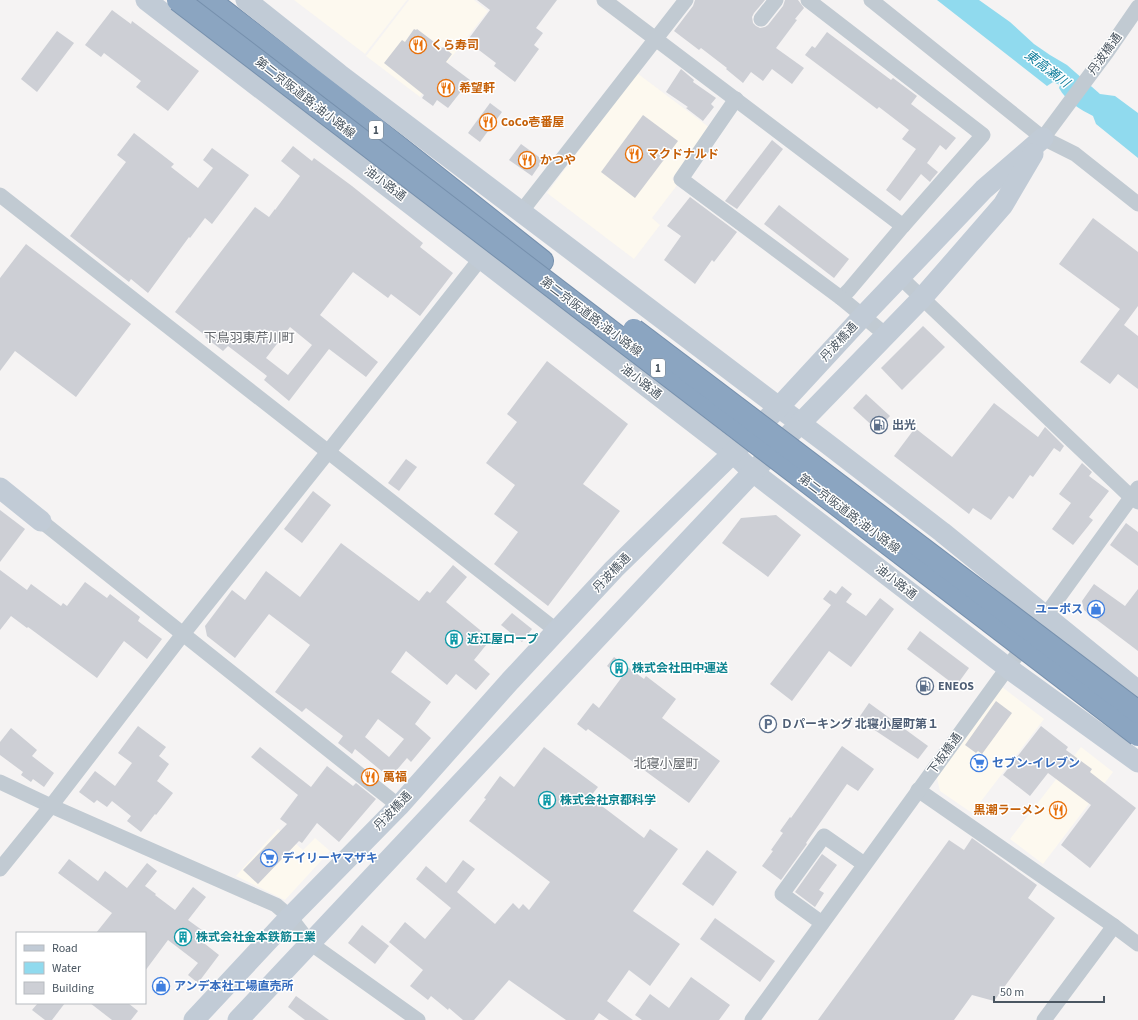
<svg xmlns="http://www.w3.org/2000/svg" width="1138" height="1020" font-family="'Source Sans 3','Noto Sans JP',sans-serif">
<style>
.commercial{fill:#fdf9ef}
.water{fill:#90daee}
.building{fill:#cdcfd5;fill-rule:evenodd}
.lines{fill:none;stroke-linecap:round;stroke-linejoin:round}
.highway-casing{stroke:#7690ad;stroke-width:24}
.street{stroke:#c1cad2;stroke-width:15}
.secondary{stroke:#c1cbd6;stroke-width:21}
.highway{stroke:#8ba5c1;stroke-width:22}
.highway-bridge-casing{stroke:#7690ad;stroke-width:24;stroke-linecap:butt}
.highway-bridge{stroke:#8ba5c1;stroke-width:22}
.labels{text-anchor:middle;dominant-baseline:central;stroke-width:3;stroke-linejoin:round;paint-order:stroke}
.shield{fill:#fff;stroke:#808990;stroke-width:1}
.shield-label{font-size:11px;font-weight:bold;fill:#4a5661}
.food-label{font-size:12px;font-weight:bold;fill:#c56008;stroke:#fff;text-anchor:start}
.street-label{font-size:12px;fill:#4a5661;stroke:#fff}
.service-label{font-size:12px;font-weight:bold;fill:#4e5e75;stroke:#fff;text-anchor:start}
.shop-label{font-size:12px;font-weight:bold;fill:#366cbe;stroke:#fff;text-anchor:start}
.culture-label{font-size:12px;font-weight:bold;fill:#0d838f;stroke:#fff;text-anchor:start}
.water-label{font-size:13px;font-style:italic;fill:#0c7c9b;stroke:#fff}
.neighbourhood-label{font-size:13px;fill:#5f6368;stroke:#fff}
</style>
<rect width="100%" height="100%" fill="#f5f3f3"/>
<g class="commercial">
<path d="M294,0h113l-42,54z"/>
<path d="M409,0h65l14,11 -68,86 -54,-41z"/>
<path d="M637,73l73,55 -38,51 6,5 -26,34 8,7 -26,34 -87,-66z"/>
<path d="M1002,687l42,32 -72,94 -32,-22 -3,-13z"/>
<path d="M1081,747l32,25 -70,92 -33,-25z"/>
<path d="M278,829l25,21 12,-12 15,13 -45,49 -49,-24z"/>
</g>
<path class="water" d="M937,0h42l31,22 24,22 16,11 17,10 33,29 15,2 23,17v45l-42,-34 -3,-8c-12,-6 -27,-15 -34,-28l1,-3 -7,-3 -6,4z"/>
<g class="building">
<path d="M477,0h80l-21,28 7,5 -9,12 5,4 -24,33 -21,-16 2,-3 -29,-22 23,-31z"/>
<path d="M695,0h70l-11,13 -2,4 1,6 3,3 4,2 5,-1 3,-2 15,-19 2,-6h13l6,8 -9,11 2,1 -21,28 28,20 -12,16 -20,-15 -9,12 -12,-9 -8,11 -17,-14 1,-1 -26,-20 -2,2 -25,-19 19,-25z"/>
<path d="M112,10l19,14 1,-3 67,50 -31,40 -32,-24 5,-6 -37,-28 -3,4 -16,-12z"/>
<path d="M414,29l2,1 1,-1 25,19 1,-1 9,7 -6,8 24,18 -22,28 -11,-8 -4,6 -11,-8 2,-3 -40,-32 18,-23 3,2z"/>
<path d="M57,31l17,12 -37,49 -16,-13z"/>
<path d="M827,32l64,48 2,-2 24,18 -6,8 45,34 -10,12 -6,-5 -13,18 11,9 -6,7 -2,3 -9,-8 -21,27 -14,-11 30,-41 -14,-10 7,-9 -30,-23 -2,2 -72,-54 7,-9 3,2z"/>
<path d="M681,69l13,11 -1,2 23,16 -5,6 3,3 -11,14 -17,-13 2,-1 -22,-15z"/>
<path d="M490,103l12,9 -22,30 -12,-9z"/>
<path d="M643,115l35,26 -43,57 -34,-26z"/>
<path d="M134,133l40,31 -3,3 27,21 15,-20 -10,-8 9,-12 37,27 -37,49 -7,-6 -15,20 -1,-1 -41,56 -17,-14 -2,3 -59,-46 56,-74 -9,-7z"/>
<path d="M772,140l11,9 -46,60 -12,-8z"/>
<path d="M521,144l22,16 -11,16 -23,-16z"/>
<path d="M293,146l19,15 2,-3 38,28 71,57 -3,4 33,26 -33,43 -29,-22 -3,4 -35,-26 -33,43 58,47 -12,15 -37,-28 -40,52 -25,-21 3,-4 -39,-30 -5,5 -18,-14 1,-1 -31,-24 80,-105 14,10 6,-8v1l25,-34 -19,-15zM290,327l22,18 -24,30 -22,-17z"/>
<path d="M690,197l47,35 -23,30 -2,-2 -17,24 -31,-24 17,-24 -14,-10z"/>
<path d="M779,205l70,54 -15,19 -70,-54z"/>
<path d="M1093,218l45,34v54l-14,19 14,11v53l-20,-15 -8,10 -30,-22 40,-53 -61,-45z"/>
<path d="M26,244l105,80 -55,73 -61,-46 -15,20v-93z"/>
<path d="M923,326l22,21 -43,43 -21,-22z"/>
<path d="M547,361l81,63 -45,60 37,27 -72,95 -54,-42 24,-32 -24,-18 21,-29 -29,-22 31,-41 -10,-8z"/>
<path d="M866,394l24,22 -13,14 -24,-22z"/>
<path d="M994,403l44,34 7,-10 19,19 -4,6 -6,-4 -21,29 -3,-2 -17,24 -4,-3 -18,24 -18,-12 -4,6 -75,-58 21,-28 37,29z"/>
<path d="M406,459l11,8 -18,24 -11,-8z"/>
<path d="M1082,463l10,9 -3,4 20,15 -20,26 4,3 -20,25 -21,-16 19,-26 -12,-9z"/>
<path d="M313,491l18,14 -29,38 -18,-14z"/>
<path d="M0,510l25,19 -25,33z"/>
<path d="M776,515l25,20 -33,42 -46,-34 19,-25z"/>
<path d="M1126,523l12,9v34l-28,-21z"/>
<path d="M341,543l78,58 8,-10 3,2 23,-28 14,12 -21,25 45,37 -17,21 16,14 -14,16 -20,-16 -9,11 -41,-34 -15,21 40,30 -16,22 16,14 -20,24 -4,-4 -17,20 -35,-29 -3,5 -14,-11 5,-7 -37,-28 -4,4 -27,-20 35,-47 -41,-31 -34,44 -28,-22 -2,-10 27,-36 13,10 21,-29 34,26zM378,719l26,20 -15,18 -24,-20z"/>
<path d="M0,570l27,20 4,-6 30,22 2,-3 4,3 18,-24 22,16 3,-4 13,10 17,13 -2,4 24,18 -15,20 -23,-18 -27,37 -69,-51 -1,1 -16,-12 -11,14z"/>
<path d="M1094,584l31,22 13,-17v62l-54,-41 -2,-9z"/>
<path d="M842,586l10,8 -6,8 20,14 14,-18 14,11 -43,58 -22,-16 -37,50 -22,-17 61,-79 -8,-6 7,-9 6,4z"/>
<path d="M512,613l20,16 -10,13 -21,-17z"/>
<path d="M920,631l49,37 -13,18 -49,-37z"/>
<path d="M614,657l30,22 2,-3 30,23 -14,19 58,43 -31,42 -101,-74 -2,2 -9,-7 16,-21 6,5 23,-31 -15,-11z"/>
<path d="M996,701l16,12 -30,41 -4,-3 -2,2 -11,-8z"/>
<path d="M869,703l59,43 -10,13 -60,-40z"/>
<path d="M138,726l28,21 -7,9 10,8 -12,17 16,12 -17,22 -1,-1 -14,18 -14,-11 4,-5 -19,-15 -5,6 -10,-7 -3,3 -15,-11 16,-21 20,15 17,-23 -14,-10z"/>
<path d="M1041,726l27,21 -2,3 26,19 -2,3 46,36 -46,60 -29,-23 30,-40 -43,-32 -18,23 -27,-21z"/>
<path d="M11,728l26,22 -5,6 22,17 -10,14 -11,-8 -2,3 -10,-7 2,-3 -23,-17v-13z"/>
<path d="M842,746l32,23 -16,22 -11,-7 -41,59 1,1 -26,36 -19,-14 11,-15 -2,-1 12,-17 -3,-2 10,-14 1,1z"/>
<path d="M260,747l51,40 16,-21 26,20 3,-3 20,16 -37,43 -22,-19 -15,20 -3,-2 -41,43 -15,-14 44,-46 -7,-5 18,-24 -47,-38z"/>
<path d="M544,747l54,40 -8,10 54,41 6,-9 28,20 -45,62 47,33 -30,42 -21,-16 -22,31 26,19h-24l-10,-7 -5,7h-28l-57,-40 -35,40h-11l-14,-12 -1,2 -17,-14 -3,4 -18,-14 13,-16 -34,-28 16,-20 20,17 26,-31 -35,-29 10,-13 20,17 17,-23 12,9 -18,23 38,32 18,-21 6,6 4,-5 6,6 21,-28 -81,-61 17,-22 -2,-1 16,-22 14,11z"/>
<path d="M972,838l65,47 -9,13 27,20 -61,83 -22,-6 -18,25h-136l131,-180 15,10z"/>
<path d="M707,850l30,22 -24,34 -31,-22z"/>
<path d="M822,854l15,11 -18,25 5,3 -9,14 -20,-15z"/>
<path d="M69,859l29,22 7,-10 22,17 20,-25 10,8 -12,15 11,8 -1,1 20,15 18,-23 13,10 -18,23 18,13 -6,7 19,15 -21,28 -10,-8 10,-12 -30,-23 -23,31v-38h-49l16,-20 -54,-40z"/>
<path d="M715,918l60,43 -15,21 -60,-43z"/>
<path d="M362,925l27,21 -14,18 -27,-21z"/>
<path d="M691,977l39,28 -11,15h-77l-7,-5 15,-21 19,14z"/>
<path d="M296,996l33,24h-24l-17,-13z"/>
<path d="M38,1003h27l-13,17h-7l-13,-10z"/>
<path d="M90,1003h38l10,8 -7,9h-19z"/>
</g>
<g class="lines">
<g class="highway-casing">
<path id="highway" d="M209,0l135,104 198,157"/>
</g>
<g class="street">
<path d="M604,0l299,226 -54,64 -8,8"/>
<path d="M808,0l175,135 -80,91"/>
<path d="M871,0l172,138 32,16 63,50"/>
<path d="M761,19l15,-19"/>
<path d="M736,99l-55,80 160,119 45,37"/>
<path d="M1043,138l64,-86 31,-45"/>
<path d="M0,195l557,436"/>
<path d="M521,212l165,-212"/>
<path d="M900,277l231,220 7,5"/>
<path d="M41,521l358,285"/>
<path d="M0,782l51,24 225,99 14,12 20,26 108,77"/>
<path d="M918,790l196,136 24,18"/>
<path d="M0,869l51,-63 132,-172 145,-182 153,-194"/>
<path d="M822,923l-40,-29 42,-58 40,28"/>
<path d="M752,1020l386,-532"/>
<path d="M1044,1020l70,-94"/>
</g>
<g class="secondary">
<path d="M146,0l587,453 20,19 255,196 130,94"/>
<path d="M246,0l93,74 486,368 117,90 196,159"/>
<path d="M0,488l41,33"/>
<path d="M194,1020l96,-103 109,-111 111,-125 104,-112 119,-116 46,-46 84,-91 121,-127 59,-51"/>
<path d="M238,1020l515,-548 169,-174 81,-93 30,-51"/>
</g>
<use href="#highway" class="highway"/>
<g class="highway-bridge-casing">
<g id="highway-bridge">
<path d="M178,0l960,735"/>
<path d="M634,330l504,382"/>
</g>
</g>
<use href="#highway-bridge" class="highway-bridge"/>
</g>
<defs>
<g id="restaurant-ring" transform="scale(0.9)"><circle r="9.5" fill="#fff" stroke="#e8710a" stroke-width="1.5"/><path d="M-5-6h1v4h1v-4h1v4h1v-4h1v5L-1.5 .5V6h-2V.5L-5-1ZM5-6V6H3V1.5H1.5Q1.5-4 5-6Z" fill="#e8710a"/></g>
<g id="fuel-ring" transform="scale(0.9)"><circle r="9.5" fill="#fff" stroke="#5c6f8a" stroke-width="1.5"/><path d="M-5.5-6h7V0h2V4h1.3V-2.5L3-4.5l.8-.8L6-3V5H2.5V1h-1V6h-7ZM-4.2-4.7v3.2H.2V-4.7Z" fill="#5c6f8a"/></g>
<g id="shop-ring" transform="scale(0.9)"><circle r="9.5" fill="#fff" stroke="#3f7fe0" stroke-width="1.5"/><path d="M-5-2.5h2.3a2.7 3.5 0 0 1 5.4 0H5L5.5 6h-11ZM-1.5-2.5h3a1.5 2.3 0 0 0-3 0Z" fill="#3f7fe0"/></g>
<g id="building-ring" transform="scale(0.9)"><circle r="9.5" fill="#fff" stroke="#0f9aa8" stroke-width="1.5"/><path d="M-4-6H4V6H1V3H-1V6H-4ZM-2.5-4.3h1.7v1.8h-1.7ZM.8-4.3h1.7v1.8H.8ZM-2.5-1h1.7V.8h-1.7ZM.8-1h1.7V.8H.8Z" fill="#0f9aa8"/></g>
<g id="parking-ring" transform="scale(0.9)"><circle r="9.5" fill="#fff" stroke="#5c6f8a" stroke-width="1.5"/><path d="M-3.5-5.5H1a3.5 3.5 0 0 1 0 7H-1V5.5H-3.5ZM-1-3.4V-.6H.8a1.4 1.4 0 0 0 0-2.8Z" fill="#5c6f8a"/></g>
<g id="supermarket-ring" transform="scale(0.9)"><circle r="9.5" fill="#fff" stroke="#3f7fe0" stroke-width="1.5"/><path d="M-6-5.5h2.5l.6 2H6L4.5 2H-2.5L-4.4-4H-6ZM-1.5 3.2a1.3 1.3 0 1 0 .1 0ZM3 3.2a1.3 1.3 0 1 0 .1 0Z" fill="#3f7fe0"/></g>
</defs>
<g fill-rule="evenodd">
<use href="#restaurant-ring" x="418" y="45"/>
<use href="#restaurant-ring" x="446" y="88"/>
<use href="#restaurant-ring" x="488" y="122"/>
<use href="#restaurant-ring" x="634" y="154"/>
<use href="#restaurant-ring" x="527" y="160"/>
<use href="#fuel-ring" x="879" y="425"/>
<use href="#shop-ring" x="1096" y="609"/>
<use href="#building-ring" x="454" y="639"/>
<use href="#building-ring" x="619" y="668"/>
<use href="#fuel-ring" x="925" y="686"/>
<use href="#parking-ring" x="768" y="724"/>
<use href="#supermarket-ring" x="979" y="763"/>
<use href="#restaurant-ring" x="370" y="777"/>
<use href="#building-ring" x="547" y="800"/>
<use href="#restaurant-ring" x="1058" y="810"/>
<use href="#supermarket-ring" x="269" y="858"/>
<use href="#building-ring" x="183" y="937"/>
<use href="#shop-ring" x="161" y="986"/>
</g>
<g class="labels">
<g class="shield">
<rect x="369" y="121" width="14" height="18" rx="3"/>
<rect x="651" y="359" width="14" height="18" rx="3"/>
</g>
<g class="shield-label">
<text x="376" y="130">1</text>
<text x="658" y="368">1</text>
</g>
<g class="food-label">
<text x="431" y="45">くら寿司</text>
<text x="459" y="88">希望軒</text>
<text x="501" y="122">CoCo壱番屋</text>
<text x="647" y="154">マクドナルド</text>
<text x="540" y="160">かつや</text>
<text x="383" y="777">萬福</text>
<text x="1045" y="810" text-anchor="end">黒潮ラーメン</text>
</g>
<g class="street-label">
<text transform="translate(1105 54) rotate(-54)">丹波橋通</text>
<text transform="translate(305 98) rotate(38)">第二京阪道路;油小路線</text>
<text transform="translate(385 184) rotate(37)">油小路通</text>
<text transform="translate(591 317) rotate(37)">第二京阪道路;油小路線</text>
<text transform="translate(839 342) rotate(-47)">丹波橋通</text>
<text transform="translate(641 382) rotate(38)">油小路通</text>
<text transform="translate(849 514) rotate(37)">第二京阪道路;油小路線</text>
<text transform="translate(612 573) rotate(-46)">丹波橋通</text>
<text transform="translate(896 582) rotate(38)">油小路通</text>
<text transform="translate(945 754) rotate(-54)">下板橋通</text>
<text transform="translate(393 811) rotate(-46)">丹波橋通</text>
</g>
<g class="service-label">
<text x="892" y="425">出光</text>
<text x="938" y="686">ENEOS</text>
<text x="781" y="724">Ｄパーキング 北寝小屋町第１</text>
</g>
<g class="shop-label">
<text x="1083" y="609" text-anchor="end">ユーポス</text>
<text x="992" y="763">セブン-イレブン</text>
<text x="282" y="858">デイリーヤマザキ</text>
<text x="174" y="986">アンデ本社工場直売所</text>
</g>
<g class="culture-label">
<text x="467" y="639">近江屋ロープ</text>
<text x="632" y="668">株式会社田中運送</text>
<text x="560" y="800">株式会社京都科学</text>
<text x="196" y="937">株式会社金本鉄筋工業</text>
</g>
<g class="water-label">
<text transform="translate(1047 69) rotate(37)">東高瀬川</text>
</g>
<g class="neighbourhood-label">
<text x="249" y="338">下鳥羽東芹川町</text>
<text x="666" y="764">北寝小屋町</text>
</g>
</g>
<rect x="16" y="932" width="130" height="72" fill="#ffffff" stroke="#b7bbc0"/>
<rect x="24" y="945" width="20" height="6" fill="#c1cbd6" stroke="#b7bbc0"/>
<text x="52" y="952" font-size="12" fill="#4a5661">Road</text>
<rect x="24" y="962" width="20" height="12" fill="#90daee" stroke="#b7bbc0"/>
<text x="52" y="972" font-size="12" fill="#4a5661">Water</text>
<rect x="24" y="982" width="20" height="12" fill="#cdcfd5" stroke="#b7bbc0"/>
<text x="52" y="992" font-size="12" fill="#4a5661">Building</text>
<path d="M994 996v6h110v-6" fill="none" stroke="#4a5661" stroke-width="2"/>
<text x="1000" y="996" font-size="12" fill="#4a5661" stroke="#ffffff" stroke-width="3" paint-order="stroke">50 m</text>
</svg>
